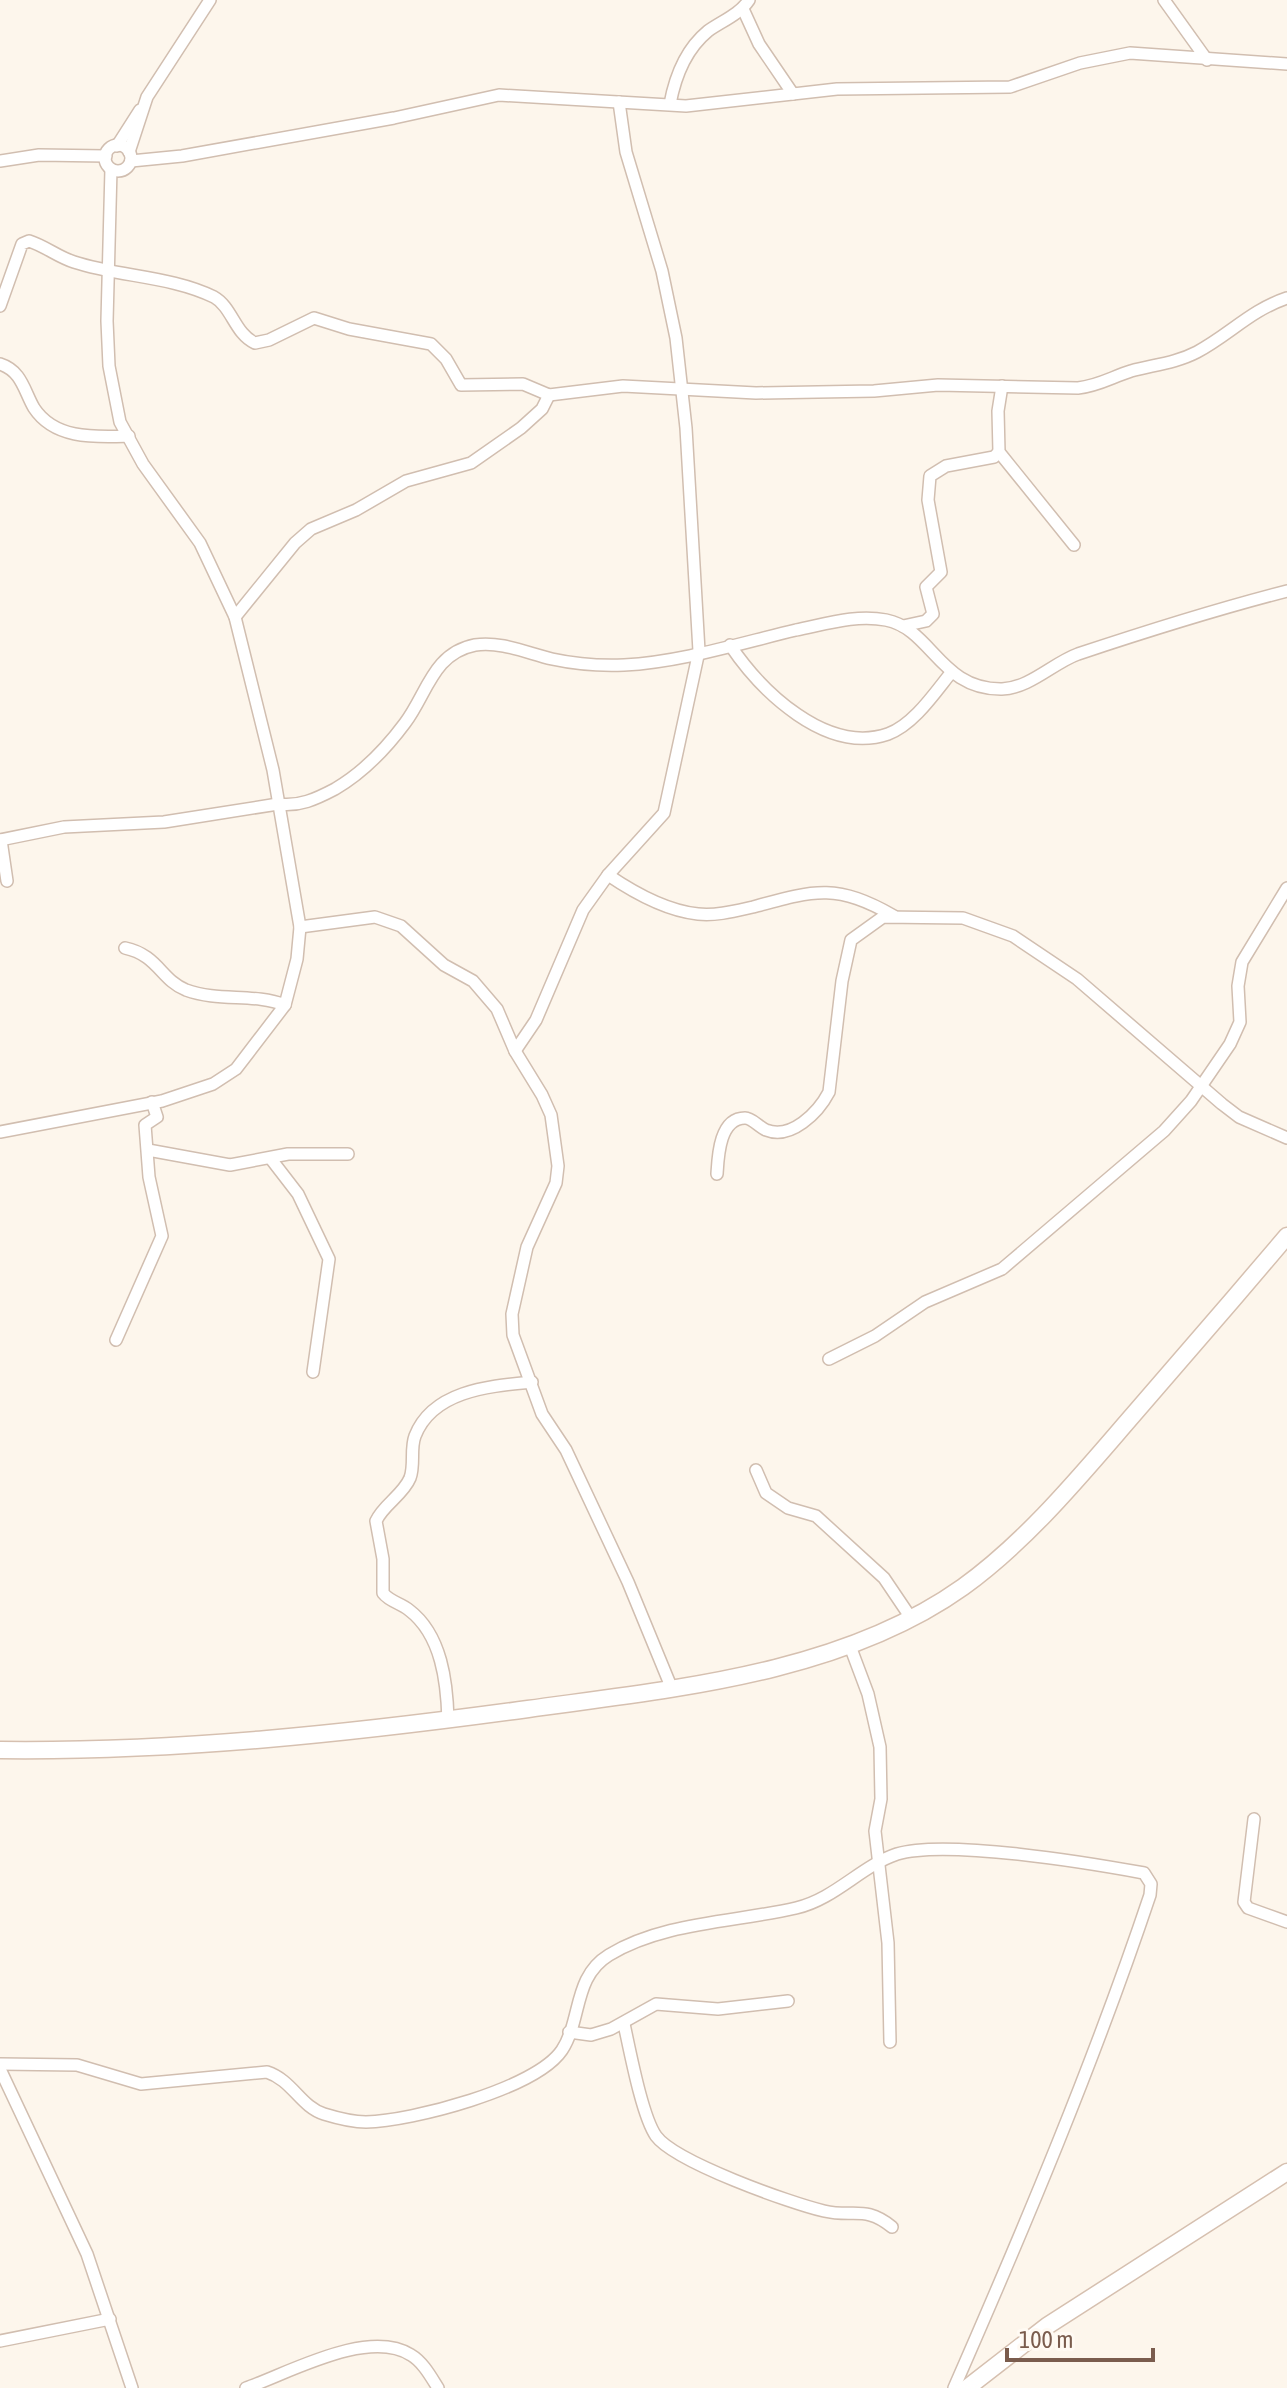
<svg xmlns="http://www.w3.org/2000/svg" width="1287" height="2388" font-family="'Asap Condensed',sans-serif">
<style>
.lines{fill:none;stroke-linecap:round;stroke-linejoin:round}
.street-casing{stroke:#d1beb0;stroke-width:14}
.secondary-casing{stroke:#d6c0b0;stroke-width:19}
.street{stroke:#fff;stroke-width:11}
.secondary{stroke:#fff;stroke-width:16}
</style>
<rect width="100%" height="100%" fill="#fdf6ec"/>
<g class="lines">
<g class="street-casing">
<g id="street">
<path d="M1164,0l43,60"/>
<path d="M743,9l16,35 34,50"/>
<path d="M670,104c5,-27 16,-55 38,-73 14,-10 31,-16 41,-31"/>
<circle cx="118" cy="158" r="13"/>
<path d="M117,146l23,-36"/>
<path d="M129,152l18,-55 63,-97"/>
<path d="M0,161l39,-6 67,1"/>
<path d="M131,161l51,-5 212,-38 105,-23 187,11 151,-17 173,-2 70,-24 50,-10 157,11"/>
<path d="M0,306l22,-62 7,-3c16,5 29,16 45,21 46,15 97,14 140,35 18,10 21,37 41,46l14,-3 45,-22 35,11 82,15 15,15 15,26 62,-1 26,11 74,-9 133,7 118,-2 64,-6 140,3c20,-2 34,-11 53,-17 22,-6 45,-8 66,-19 32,-17 54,-42 90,-54"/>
<path d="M0,364c22,7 24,27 34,44 21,32 62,29 95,28"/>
<path d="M1002,386l-4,25 1,41 75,93"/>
<path d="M235,617l60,-74 16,-14 45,-19 50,-29 65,-18 50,-35 21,-19 7,-14"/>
<path d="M903,626l23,-5 7,-7 -7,-27 15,-15 -13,-72 2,-24 16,-10 48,-9 5,-5"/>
<path d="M730,645c31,46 96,110 158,89 25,-9 46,-40 62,-60"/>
<path d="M0,840l64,-13 100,-5 114,-18c21,3 38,-5 57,-15 29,-17 50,-39 70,-66 22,-29 28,-70 70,-78 26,-4 52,8 77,14 23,5 48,7 72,6 57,-3 117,-22 172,-35 30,-6 60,-16 90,-10 46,9 54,70 116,69 28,-1 51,-26 76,-35 69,-23 139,-45 209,-63"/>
<path d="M1,840l6,41"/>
<path d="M608,875c25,17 60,36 90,39 18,2 37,-3 55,-7 62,-17 83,-24 141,9"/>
<path d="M300,927l75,-10 26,9 43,39 29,16 24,28 18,42 27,44 9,20 7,51 -2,17 -29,64 -15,67 1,21 29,79 24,36 62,132 44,107"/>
<path d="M125,948c33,7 36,32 61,42 33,12 68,3 99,15"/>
<path d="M515,1051l21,-31 47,-110 25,-35 56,-62 35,-162 -13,-223 -10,-90 -14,-67 -36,-119 -7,-50"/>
<path d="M0,1132l162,-31 51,-17 23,-15 49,-64 12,-46 3,-32 -27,-157 -38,-153 -35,-74 -57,-79 -23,-42 -11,-56 -2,-45 4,-152"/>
<path d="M148,1150l82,15 58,-11h60"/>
<path d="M271,1159l27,35 31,65 -16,113"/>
<path d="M717,1174c1,-16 2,-56 28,-56 7,0 14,9 21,12 25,10 52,-17 63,-38l13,-111 9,-41 32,-23 80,1 50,18 64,43 145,125 17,13 48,21"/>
<path d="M116,1340l46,-104 -13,-59 -4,-52 12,-8 -5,-15"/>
<path d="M829,1359l46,-23 50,-34 77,-33 162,-138 27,-30 39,-57 10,-22 -2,-36 4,-24 45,-74"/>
<path d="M756,1470l10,23 22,15 28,8 68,62 27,40"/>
<path d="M850,1646l18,48 12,53 1,52 -6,32 13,112 2,99"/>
<path d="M448,1720c-1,-37 -6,-85 -39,-110 -8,-7 -19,-8 -26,-17v-34l-7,-38c7,-16 27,-26 34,-43 5,-13 0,-29 5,-42 18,-46 76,-50 117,-54"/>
<path d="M1254,1819l-10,83 4,6 39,14"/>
<path d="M624,2024c6,27 18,92 32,112 19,26 134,67 168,75 30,7 41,-6 68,16"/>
<path d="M569,2032l22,3 20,-6 45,-25 62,5 70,-8"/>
<path d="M0,2064l77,1 64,19 126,-12c25,8 34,35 57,42 13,4 29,8 42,8 45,-1 170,-33 196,-72 20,-31 11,-73 47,-95 54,-33 127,-33 187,-47 39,-9 65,-42 101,-54 49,-15 192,9 247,19l7,11 -1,11c-56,167 -125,331 -196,493"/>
<path d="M0,2069l87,185 45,134"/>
<path d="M0,2341l110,-22"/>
<path d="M246,2388c43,-15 122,-60 165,-33 12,7 20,22 27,33"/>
</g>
</g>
<g class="secondary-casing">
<g id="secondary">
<path d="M0,1750c178,2 352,-17 528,-41 144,-20 313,-35 435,-122 65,-47 118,-112 170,-172 52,-60 103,-119 154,-179"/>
<path d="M967,2388l80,-62 240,-154"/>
</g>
</g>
<use href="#street" class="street"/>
<use href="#secondary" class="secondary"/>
</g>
<path d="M1007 2348v12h146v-12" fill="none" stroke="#7a5c4d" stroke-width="4"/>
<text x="1019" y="2348" font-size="24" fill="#7a5c4d" stroke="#fffaf3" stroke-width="6" paint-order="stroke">100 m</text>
</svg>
